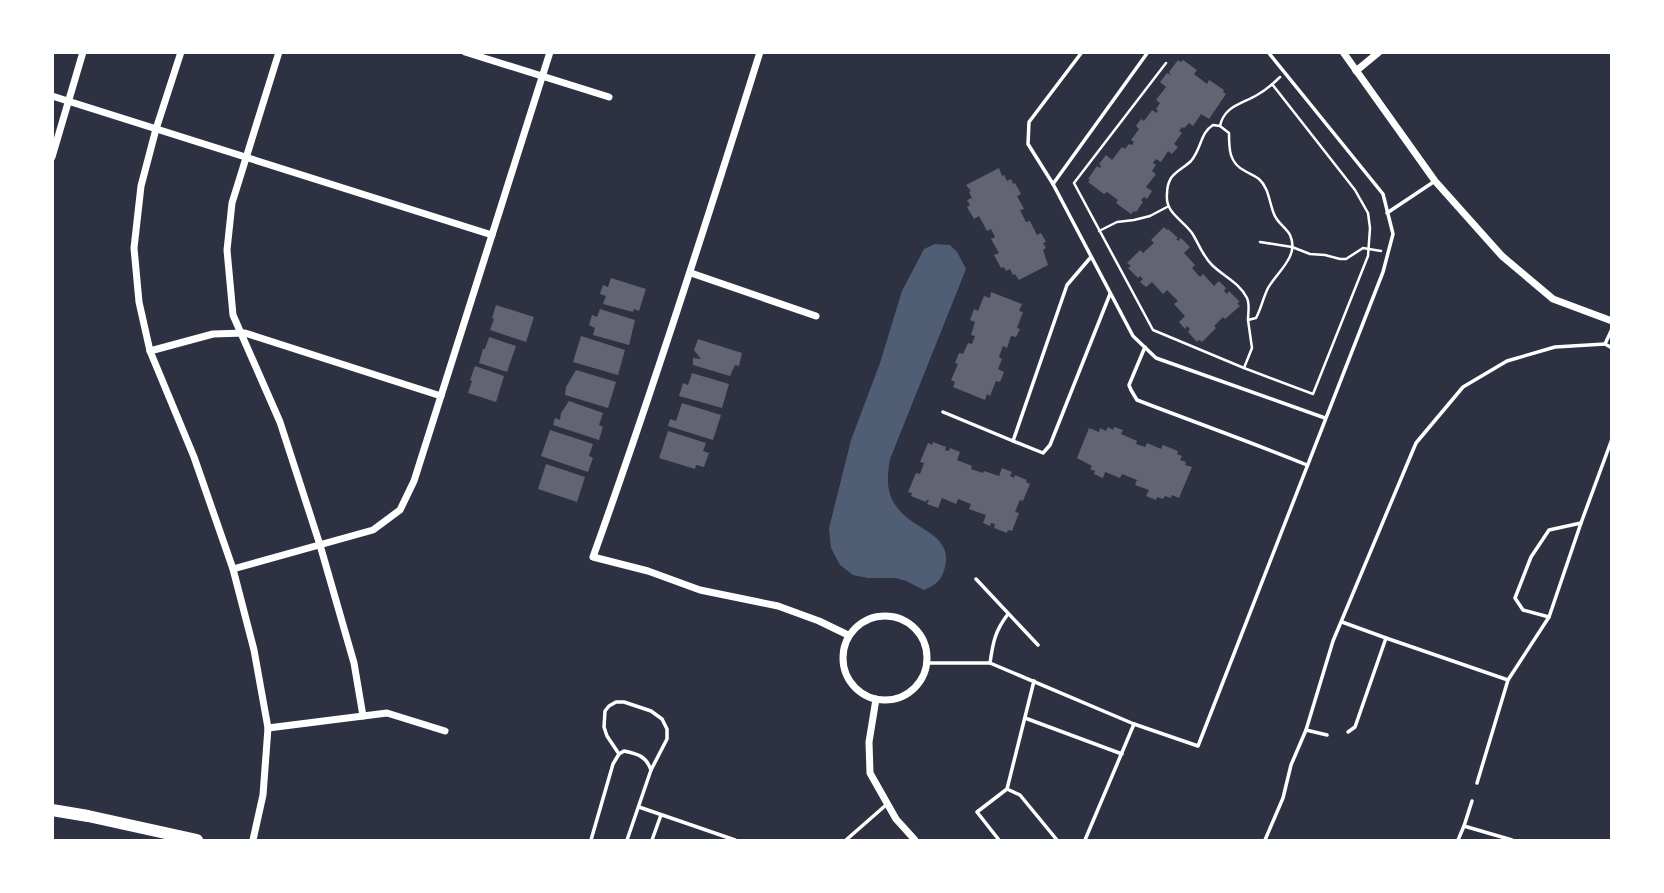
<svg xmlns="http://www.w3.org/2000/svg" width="1664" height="893" font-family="'Work Sans',sans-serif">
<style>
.water{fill:#4f5d75}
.building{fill:#626471}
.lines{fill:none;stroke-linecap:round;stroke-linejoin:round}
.path{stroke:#fff;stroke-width:2.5}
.service{stroke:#fff;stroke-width:3.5}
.minor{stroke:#fff;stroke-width:7}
.primary{stroke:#fff;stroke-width:12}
</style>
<rect width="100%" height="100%" fill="#2d3142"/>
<path class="water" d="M935,244l15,1 7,7 9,17 -76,190c-3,19 -5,36 10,52 16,19 53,24 45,56 -3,13 -9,18 -21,23l-18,-9 -10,-3h-28l-15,-3 -13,-10 -9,-17 -2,-20 22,-88 29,-77 22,-72 22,-42z"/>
<g class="building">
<path d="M1178,60l3,2 2,-2 14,10 -3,4 13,10 2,-4 15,10 -1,2 3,2 -17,25 -8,-5 -8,12 -4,-3 -5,5 -2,-1 -3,4 3,2 -8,11 4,3 -6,7 -4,-3 -7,11 -5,-3 -3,4 3,2 -4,6 4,3 -10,13 6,4 -5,8 -3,-2 -3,3 2,2 -7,10 -2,-1 -3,3 -15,-11 2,-3 -11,-8 -3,2 -16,-12 2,-2 -2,-1 9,-13 3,2 1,-2 -2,-2 7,-9 6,5 10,-13 3,2 4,-5 3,1 2,-3 -3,-2 8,-11 -3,-3 5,-7 3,2 8,-11 5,3 1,-2 -2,-2 4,-6 -4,-3 10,-13 -6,-5 7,-9 4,2 -2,-3z"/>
<path d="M999,168l3,8 2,-1 3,6 4,-2 2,5 2,-1 6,11 -4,2 7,13 -4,1 6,12 4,-1 7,14 4,-2 5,9 -3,1 3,5 -3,2 5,15 -29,15 -4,-6 -2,1 -3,-6 -4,2 -2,-4 -3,1 -7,-13 5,-2 -8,-14 4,-2 -4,-8 -4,2 -8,-15 -5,3 -7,-12 3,-2 -3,-5 5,-2 -3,-6 2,-1 -5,-6z"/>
<path d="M1164,227l3,3 1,-1 10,9 -2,1 2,2 3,-3 9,9 -6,6 11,12 -3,3 8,9 3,-3 11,12 5,-5 7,7 -2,3 3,3 2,-3 11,11 -3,1 3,3 -15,13 -2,-2 -9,9 2,2 -14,14 -3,-2 -2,2 -9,-10 2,-3 -3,-3 -2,3 -6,-7 6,-6 -11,-12 4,-3 -11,-11 -4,4 -11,-12 -6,5 -6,-5 3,-3 -3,-3 -2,2 -10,-10 3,-2 -4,-3 13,-13 3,3 11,-10 -3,-3z"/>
<path d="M611,278l35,11 -7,22 -5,-2 -1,3 -30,-8 3,-8 -6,-2 3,-9 5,2z"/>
<path d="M991,292l31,12 -3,7 4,1 -6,16 3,1 -4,8 -5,-1 -4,12 -4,-2 -4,11 3,2 -4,10 6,3 -4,10 -4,-1 -6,15 -3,-2 -2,6 -32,-13 2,-5 -4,-2 7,-16 -3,-1 4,-10 4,1 5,-11 4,1 3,-8 -4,-1 4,-13 -5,-2 4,-11 4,2 6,-15 6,2z"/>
<path d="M496,305l38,12 -8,25 -36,-12 4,-11 -2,-1z"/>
<path d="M600,309l35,11 -6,25 -36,-10 2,-7 -6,-3 3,-10 5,2z"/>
<path d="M581,336l44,14 -7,25 -45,-13z"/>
<path d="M489,337l27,9 -9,26 -28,-9 4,-14h2z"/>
<path d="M698,339l44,14 -3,13 -4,-1 -5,11 -37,-11v-7l8,1 -7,-9z"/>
<path d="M475,366l29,10 -8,26 -28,-9 4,-12 -2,-1z"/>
<path d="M576,370l40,12 -8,26 -43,-13 1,-8z"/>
<path d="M692,373l37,11 -7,24 -43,-12 4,-13 5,2z"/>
<path d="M569,401l34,12 -4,12 4,2 -4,13 -46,-15 2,-7 5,2 1,-7z"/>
<path d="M682,403l39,12 -8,25 -45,-14 2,-7 6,2z"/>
<path d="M1108,427l5,3 1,-3 9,3 -2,4 16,7 -1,3 9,3 2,-4 14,6 2,-4 15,6 -1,3 5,2 -2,4 6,2 -1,3 7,2 -13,31 -7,-3 -1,3 -6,-2 -2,3 -6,-2 -1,3 -10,-4 3,-6 -14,-5 2,-5 -15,-6 -2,4 -15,-6 -2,6 -9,-4 1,-3 -5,-2 2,-3 -15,-8 12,-30 10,4 1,-4 6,3z"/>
<path d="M550,430l43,14 -4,12 4,2 -5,14 -47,-16z"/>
<path d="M668,431l38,12 -3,8 6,2 -5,14 -8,-2 -1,4 -36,-11z"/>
<path d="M933,442l13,5 -1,3 4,1 1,-3 10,4 -3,8 15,6 -1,3 12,4 1,-2 15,5 3,-8 10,4 -2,4 4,2 1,-3 12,5 -1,2 4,2 -7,17 -3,-1 -5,12 4,1 -7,18 -4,-1 -1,3 -13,-5 1,-4 -4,-1 -1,3 -7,-3 3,-8 -17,-6 2,-5 -13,-5 -2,5 -14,-6 -4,10 -11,-4 2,-4h-2l-1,2 -15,-6 1,-3 -4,-1 8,-19 4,1 4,-11 -4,-1 8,-19 4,2z"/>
<path d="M546,464l39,13 -8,25 -39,-13z"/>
</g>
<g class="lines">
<g class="path">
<path d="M1166,63l-92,120 79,147 91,38"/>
<path d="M1272,84l83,106 13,23 2,15 -2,28 -55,138 -69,-26 8,-20 -4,-28 8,-2c5,-9 7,-20 12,-30 9,-16 32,-32 22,-53 -4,-8 -13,-12 -16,-21 -5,-12 -5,-26 -15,-35 -5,-4 -9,-5 -14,-8 -16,-8 -16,-22 -16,-38l-9,-7c4,-20 22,-22 37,-31 9,-5 16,-11 23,-18"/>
<path d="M1220,126l-7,-1c-13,8 -11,23 -22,36 -6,6 -15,10 -20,17 -3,5 -4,11 -4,16 -2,19 15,25 25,39 7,11 10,22 20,32 11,11 28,18 35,33 3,6 1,15 1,22"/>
<path d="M1099,231l18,-9 17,-2 16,-4 17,-9"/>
<path d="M1260,242l32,5 18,7 15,1 15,4h6l17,-11 18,3"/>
</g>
<g class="service">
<path d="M1148,52l-95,132 80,152 23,22 169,60"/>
<path d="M1053,184l-25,-40 1,-22 53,-70"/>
<path d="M1387,213l48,-32"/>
<path d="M1612,329l-7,15 7,4"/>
<path d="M1145,347l-16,38 2,5 6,10c57,22 114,42 170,65"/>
<path d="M943,412l70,29 54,-156 24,-28"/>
<path d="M1013,441l30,12 7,-8 60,-151"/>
<path d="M976,579l62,66"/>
<path d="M1549,617l-26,-7 -8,-12 16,-41 18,-27 32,-7"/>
<path d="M1342,622l44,16"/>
<path d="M927,663h63l144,61 64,22 185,-474 10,-38 -10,-40 -115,-142"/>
<path d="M990,663c3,-21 5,-32 18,-49"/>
<path d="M1025,718l97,36"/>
<path d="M1306,730l27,-89 83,-198 47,-56 44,-26 48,-14 50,-3"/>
<path d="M1348,732l7,-5 31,-89 122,42"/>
<path d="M619,754l-12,-18 -3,-9 1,-16 4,-5 7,-4h8l27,9 11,8 5,10v10l-16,31"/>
<path d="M1477,783l31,-103 41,-63 32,-94 31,-84"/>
<path d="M1007,789l13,6 37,45"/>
<path d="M1472,801l-8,25 48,14"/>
<path d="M639,807l96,33"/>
<path d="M591,840l22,-76 6,-10 5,-3c14,3 22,5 27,19l-24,70"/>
<path d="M652,840l9,-25"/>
<path d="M846,840l40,-35"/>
<path d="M999,840l-22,-28 30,-23 27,-108"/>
<path d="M1085,840l49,-116"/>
<path d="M1265,840l18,-42 8,-33 15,-35 21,5"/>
<path d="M1458,840l6,-14"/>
</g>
<g class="minor">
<path d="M181,52l-25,77 -15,57 -7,62 5,54 11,49 44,106 39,112 21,81 14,78 -5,67 -10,45"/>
<path d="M279,52l-47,151 -5,47 6,65 47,107 40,123 34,118 9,53"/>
<path d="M465,52l144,45"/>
<path d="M760,52c-53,169 -107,338 -167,505l55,14 52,19 78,16 41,15 29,14"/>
<path d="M1343,52l92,129 67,75 51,43 59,22"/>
<path d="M1356,71l23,-19"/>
<path d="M52,96l440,139"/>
<path d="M52,157l31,-105"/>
<path d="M691,273l125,43"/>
<path d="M150,351l63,-17 32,-1 196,63"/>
<path d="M233,569l140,-39 27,-20 14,-29 136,-429"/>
<circle cx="885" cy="658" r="42"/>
<path d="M876,699l-7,43 1,31 26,46 19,21"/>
<path d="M268,728l119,-15 58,18"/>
</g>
<path class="primary" d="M52,810l36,6 109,24"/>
</g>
<rect width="1664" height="893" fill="none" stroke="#ffffff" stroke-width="108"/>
</svg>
